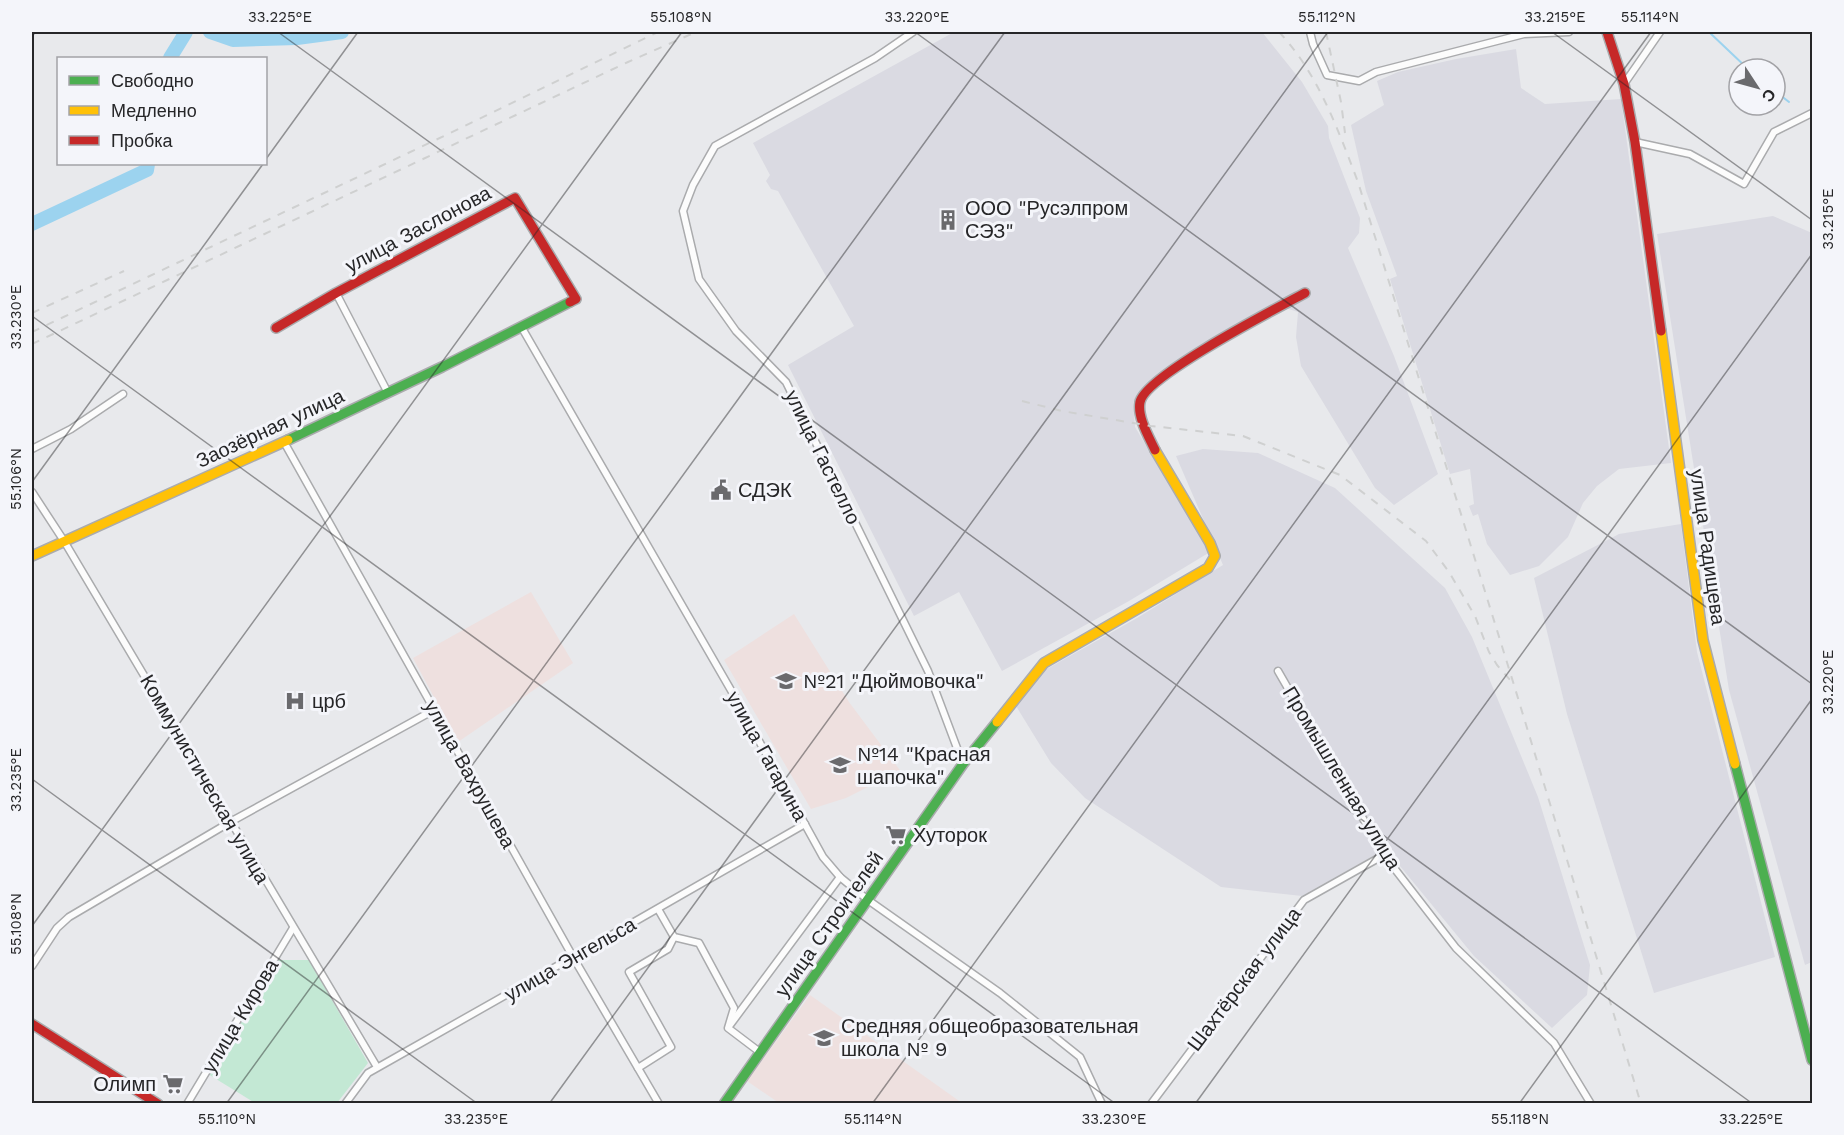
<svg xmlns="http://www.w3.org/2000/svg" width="1844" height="1135" font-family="'Work Sans',sans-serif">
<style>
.built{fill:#dadae2}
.education{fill:#eee0df}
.green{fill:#c3e8d4}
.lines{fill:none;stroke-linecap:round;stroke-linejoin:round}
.stream{stroke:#9cd3ef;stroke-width:2}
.river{stroke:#9cd3ef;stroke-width:14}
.street-casing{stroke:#aaabad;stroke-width:9}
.fast-casing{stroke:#aaabad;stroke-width:12}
.slow-casing{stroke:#aaabad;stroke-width:12}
.jam-casing{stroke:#aaabad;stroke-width:12}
.street{stroke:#fcfcfc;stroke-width:6}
.fast{stroke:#4caf50;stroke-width:9}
.slow{stroke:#ffc107;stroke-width:9}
.jam{stroke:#c62828;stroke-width:9}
.rail{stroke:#cfd0d0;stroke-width:2;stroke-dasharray:8 8;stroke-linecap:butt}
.ticks{fill:none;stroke:#262628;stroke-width:1.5;stroke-opacity:0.45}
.labels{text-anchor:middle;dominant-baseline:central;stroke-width:6;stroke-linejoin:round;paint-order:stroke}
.poi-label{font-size:20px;fill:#262628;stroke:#f4f5fa;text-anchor:start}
.street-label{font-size:20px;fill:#262628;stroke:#f4f5fa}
.neatline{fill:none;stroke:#262628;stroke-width:2}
.ticks-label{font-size:15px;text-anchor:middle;fill:#262628}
</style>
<rect width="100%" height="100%" fill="#e8e9ec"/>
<g class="built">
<path d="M954,32h308l40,50 26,44 1,12 31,80 -1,15 -11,15 46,108 44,118 -44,31 -19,-17 -74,-122 -5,-29 2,-25 -22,-7 -79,43 -59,46 -5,9 2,24 75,125 -81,49 -127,70 -43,-79 -45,24 -126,-251 66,-39 -76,-135 -7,-2 -5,-8 4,-6 -17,-32z"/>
<path d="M1516,49l5,39 24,16 76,-5 50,364 -52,6 -22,17 -14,17 -15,34 -29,29 -29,9 -23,-31 -9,-30 -5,2 -4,-10 5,-2 -4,-35 -20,5 -60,-195 7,-3 -31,-85 -15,-66 33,-20 -7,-24 21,-9 58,-13z"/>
<path d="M1773,216l39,17v729l-7,3 -76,-275 -72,-456z"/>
<path d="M1203,449l55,4 77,35 110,100 27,49 66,160 52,168 -3,30 -35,33 -78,-72 -88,-107 -84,47 -81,-9 -136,-89 -34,-35 -35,-57 29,-36 92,-52 86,-53 -47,-109z"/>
<path d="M1681,524l16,128 78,305 -121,36 -87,-279 -33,-136 85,-44z"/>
</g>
<g class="education">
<path d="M531,592l42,71 -115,79 -45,-84z"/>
<path d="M794,614l55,88 56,75 -19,1 -40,20 -35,11 -87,-149z"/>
<path d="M810,995l152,108h-183l-32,-22z"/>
</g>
<path class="green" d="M278,960h31l59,103 -31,40h-82l-47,-29z"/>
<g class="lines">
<g class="stream">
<path d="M1709,32l39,37"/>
<path d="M1775,91l14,11"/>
</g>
<g class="river">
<path d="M210,32l23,8 64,-2 45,-6"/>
<path d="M170,58l16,-26"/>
<path d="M32,224l115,-54 1,-6"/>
</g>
<g class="street-casing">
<g id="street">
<path d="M913,32l-38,26 -160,88 -22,39 -10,26 16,68 37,52 50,51 142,289 35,93"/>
<path d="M1310,32l3,12 14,31 32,6 17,-9 148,-38 45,-2"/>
<path d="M1624,84l36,-52"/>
<path d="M1635,142l55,12 54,30 30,-52 38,-19"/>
<path d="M336,293l52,100"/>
<path d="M522,328l210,364 91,165 17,20 28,23 132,93 80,64 22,47"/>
<path d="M284,442l289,515 86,147"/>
<path d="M32,449l39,-20 52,-35"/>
<path d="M32,492l32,49 313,526"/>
<path d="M1278,671l106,184 72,93 98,95 37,61"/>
<path d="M658,909l16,28 25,6 35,65 -6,20 33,25"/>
<path d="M32,966l25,-38 12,-11 163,-96 202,-111"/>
<path d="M730,1025l110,-148"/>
<path d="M638,1068l33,-21 -42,-75 39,-23 6,-12"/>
<path d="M187,1104l106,-176"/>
<path d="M345,1104l23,-31 205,-116 232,-133"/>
<path d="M1151,1104l153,-204 80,-45"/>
</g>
</g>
<g class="fast-casing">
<g id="fast">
<path d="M288,440l154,-73 128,-65"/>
<path d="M1735,764l77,296"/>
<path d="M724,1104l239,-340 34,-42"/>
</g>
</g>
<g class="slow-casing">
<g id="slow">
<path d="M1661,331l42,309 32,124"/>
<path d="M32,556l256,-116"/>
<path d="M997,722l47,-59 164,-95 7,-12 -5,-13 -55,-93"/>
</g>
</g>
<g class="jam-casing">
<g id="jam">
<path d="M1607,32l17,52 11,58 26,189"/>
<path d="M276,328l60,-35 179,-95 61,101 -6,3"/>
<path d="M1155,450c-6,-13 -18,-33 -15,-48 5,-26 137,-94 165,-109"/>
<path d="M32,1024l126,80"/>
</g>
</g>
<use href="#street" class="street"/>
<use href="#fast" class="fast"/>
<use href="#slow" class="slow"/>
<use href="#jam" class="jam"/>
<g class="rail">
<path d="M1279,32c39,41 59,98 79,150l156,503 127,419"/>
<path d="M1326,32l15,70 4,31"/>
<path d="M32,313l92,-42"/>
<path d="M32,332l414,-197 212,-103"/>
<path d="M32,344l596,-282 68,-30"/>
<path d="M1022,401l40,10 89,15 92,10 97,39 86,66 23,31 26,44 14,36 8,13 14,16"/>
</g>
</g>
<path class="ticks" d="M278,32l1475,1072M915,32l897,652M1552,32l260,188M32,37l3,-5M266,159l92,-127M32,316l1084,788M32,482l231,-318M32,779l446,325M32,926l650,-894M226,1104l779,-1072M549,1104l779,-1072M872,1104l779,-1072M1195,1104l617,-850M1519,1104l293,-405"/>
<defs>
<g id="building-bare" transform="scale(1.62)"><path d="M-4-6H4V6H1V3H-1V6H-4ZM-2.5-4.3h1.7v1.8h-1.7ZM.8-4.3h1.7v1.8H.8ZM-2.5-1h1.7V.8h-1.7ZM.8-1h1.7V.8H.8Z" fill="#6a6a6d" stroke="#f4f5fa" stroke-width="2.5" paint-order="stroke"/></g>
<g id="civic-bare" transform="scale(1.62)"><path d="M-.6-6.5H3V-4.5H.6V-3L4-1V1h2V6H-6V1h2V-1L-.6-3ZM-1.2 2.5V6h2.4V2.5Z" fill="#6a6a6d" stroke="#f4f5fa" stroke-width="2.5" paint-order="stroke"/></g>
<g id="school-bare" transform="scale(1.62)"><path d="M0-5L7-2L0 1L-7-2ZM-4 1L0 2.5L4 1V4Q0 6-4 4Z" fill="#6a6a6d" stroke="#f4f5fa" stroke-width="2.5" paint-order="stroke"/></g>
<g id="hospital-bare" transform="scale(1.62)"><path d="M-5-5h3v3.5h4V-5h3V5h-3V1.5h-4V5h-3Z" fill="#6a6a6d" stroke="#f4f5fa" stroke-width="2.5" paint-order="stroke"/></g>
<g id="supermarket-bare" transform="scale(1.62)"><path d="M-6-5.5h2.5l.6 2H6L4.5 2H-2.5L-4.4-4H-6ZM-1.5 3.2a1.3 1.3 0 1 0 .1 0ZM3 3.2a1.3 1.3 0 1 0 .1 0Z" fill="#6a6a6d" stroke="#f4f5fa" stroke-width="2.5" paint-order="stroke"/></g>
</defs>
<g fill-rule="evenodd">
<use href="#building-bare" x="948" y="220"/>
<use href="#civic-bare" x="721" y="490"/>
<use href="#school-bare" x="786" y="681"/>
<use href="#hospital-bare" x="295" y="701"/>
<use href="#school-bare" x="840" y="765"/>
<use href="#supermarket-bare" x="896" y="835"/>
<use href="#school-bare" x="824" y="1038"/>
<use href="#supermarket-bare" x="173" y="1084"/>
</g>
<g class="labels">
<g class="poi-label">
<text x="965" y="208">ООО "Русэлпром<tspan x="965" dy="23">СЭЗ"</tspan></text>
<text x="738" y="490">СДЭК</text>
<text x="803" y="681">№21 "Дюймовочка"</text>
<text x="312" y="701">црб</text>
<text x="857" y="754">№14 "Красная<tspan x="857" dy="23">шапочка"</tspan></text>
<text x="913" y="835">Хуторок</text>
<text x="841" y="1026">Средняя общеобразовательная<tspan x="841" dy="23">школа № 9</tspan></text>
<text x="156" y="1084" text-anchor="end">Олимп</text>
</g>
<g class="street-label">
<text transform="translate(418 229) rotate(-28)">улица Заслонова</text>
<text transform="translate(270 428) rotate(-25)">Заозёрная улица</text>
<text transform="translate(823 457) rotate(64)">улица Гастелло</text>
<text transform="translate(1708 547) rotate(82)">улица Радищева</text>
<text transform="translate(767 756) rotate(61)">улица Гагарина</text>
<text transform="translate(470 774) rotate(61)">улица Вахрушева</text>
<text transform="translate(1342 778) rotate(59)">Промышленная улица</text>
<text transform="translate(205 779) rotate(60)">Коммунистическая улица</text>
<text transform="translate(829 924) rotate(-55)">улица Строителей</text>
<text transform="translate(570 959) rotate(-30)">улица Энгельса</text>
<text transform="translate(1244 979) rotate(-53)">Шахтёрская улица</text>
<text transform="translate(240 1016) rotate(-59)">улица Кирова</text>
</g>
</g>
<rect width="1844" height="1135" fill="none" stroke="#f4f5fa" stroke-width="66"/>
<rect x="57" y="57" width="210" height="108" fill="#f4f5fa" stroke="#a2a2a6" stroke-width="1.5"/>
<rect x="69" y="76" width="30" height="9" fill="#4caf50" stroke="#a2a2a6" stroke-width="1.5"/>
<text x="111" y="87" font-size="18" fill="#262628">Свободно</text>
<rect x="69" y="106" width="30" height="9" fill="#ffc107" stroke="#a2a2a6" stroke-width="1.5"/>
<text x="111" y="117" font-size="18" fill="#262628">Медленно</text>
<rect x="69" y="136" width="30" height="9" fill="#c62828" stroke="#a2a2a6" stroke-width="1.5"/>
<text x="111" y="147" font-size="18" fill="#262628">Пробка</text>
<g transform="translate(1757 87) rotate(126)"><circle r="28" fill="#f4f5fa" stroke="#a2a2a6" stroke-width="1.5"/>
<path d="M0-4.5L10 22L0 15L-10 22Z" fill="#6a6a6d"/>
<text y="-9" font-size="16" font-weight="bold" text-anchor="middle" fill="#262628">С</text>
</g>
<rect x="33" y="33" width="1778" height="1069" class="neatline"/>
<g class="ticks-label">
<text x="280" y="22">33.225°E</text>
<text x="681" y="22">55.108°N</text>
<text x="917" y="22">33.220°E</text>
<text x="1327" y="22">55.112°N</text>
<text x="1555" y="22">33.215°E</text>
<text x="1650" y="22">55.114°N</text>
<text transform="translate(1828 219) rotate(-90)" y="5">33.215°E</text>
<text transform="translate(16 317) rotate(-90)" y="5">33.230°E</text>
<text transform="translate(16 479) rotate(-90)" y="5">55.106°N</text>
<text transform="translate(1828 682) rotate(-90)" y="5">33.220°E</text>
<text transform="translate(16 780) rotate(-90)" y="5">33.235°E</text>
<text transform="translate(16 924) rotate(-90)" y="5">55.108°N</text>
<text x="227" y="1124">55.110°N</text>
<text x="476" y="1124">33.235°E</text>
<text x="873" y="1124">55.114°N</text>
<text x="1114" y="1124">33.230°E</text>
<text x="1520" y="1124">55.118°N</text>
<text x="1751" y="1124">33.225°E</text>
</g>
</svg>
